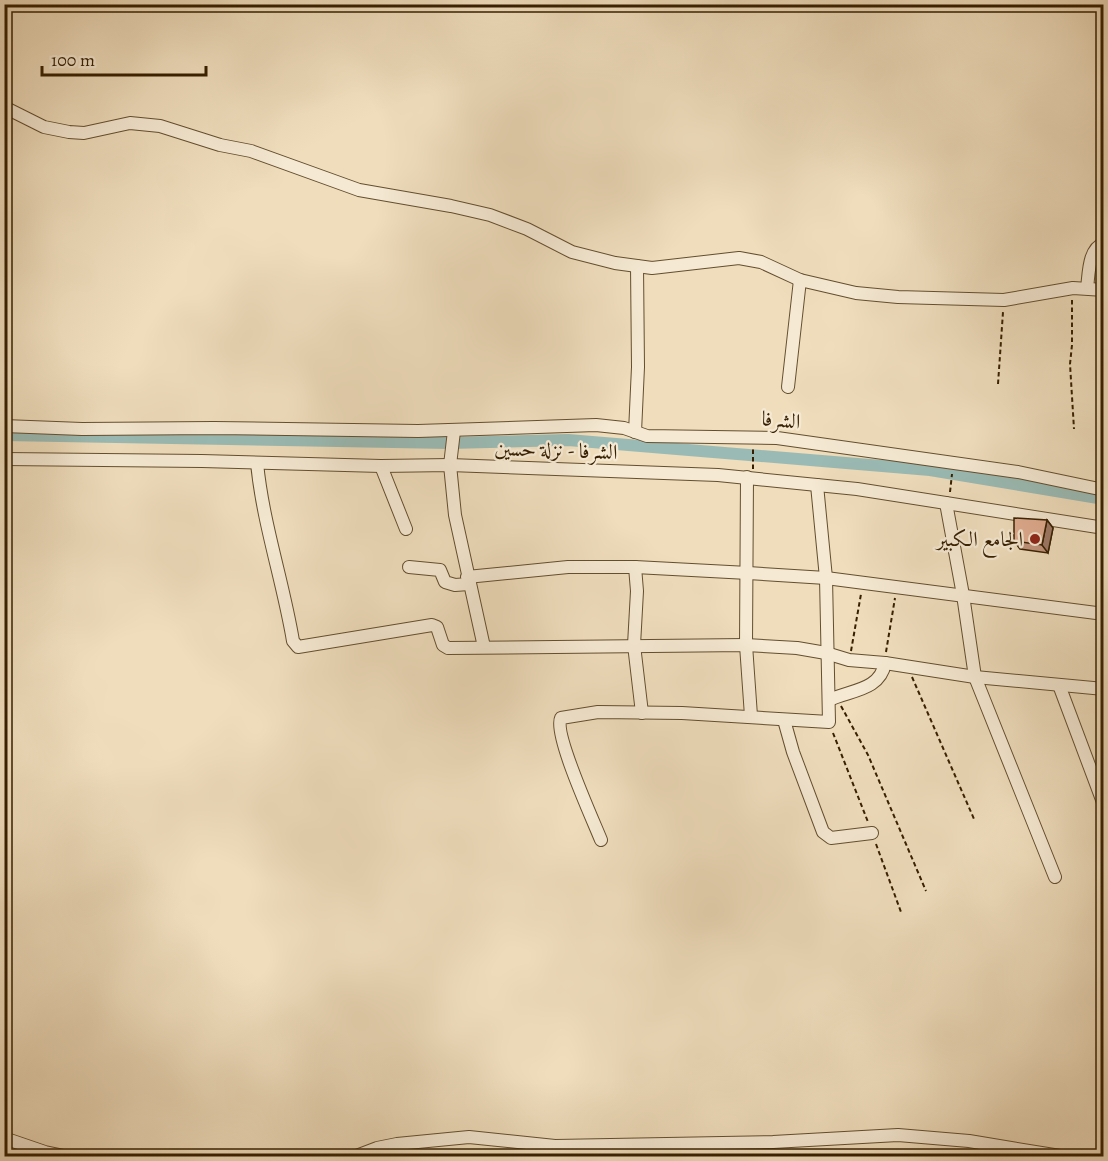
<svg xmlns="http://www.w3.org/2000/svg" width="1108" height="1161" font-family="Alegreya,Amiri,serif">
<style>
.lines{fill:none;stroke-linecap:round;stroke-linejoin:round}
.canal{stroke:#9abbb5;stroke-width:12}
.minor-casing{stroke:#644e2f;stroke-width:14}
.path{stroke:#361f00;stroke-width:2;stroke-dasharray:4.5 3;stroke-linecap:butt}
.minor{stroke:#f5e9d3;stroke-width:12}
.wall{fill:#c2947d;stroke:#361f00;stroke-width:1.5}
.shaded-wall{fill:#9e7866;stroke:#361f00;stroke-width:1.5}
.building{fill:#e1ac91;stroke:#361f00;stroke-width:1.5}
.poi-dot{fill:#8f2418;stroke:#f5e9d3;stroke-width:2}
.labels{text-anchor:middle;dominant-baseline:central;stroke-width:4.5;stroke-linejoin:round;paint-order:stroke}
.street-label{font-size:21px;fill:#361f00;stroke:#f5e9d3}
.poi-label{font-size:21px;fill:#361f00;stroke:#f5e9d3;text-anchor:end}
</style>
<rect width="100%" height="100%" fill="#efddbc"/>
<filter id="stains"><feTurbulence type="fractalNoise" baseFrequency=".00333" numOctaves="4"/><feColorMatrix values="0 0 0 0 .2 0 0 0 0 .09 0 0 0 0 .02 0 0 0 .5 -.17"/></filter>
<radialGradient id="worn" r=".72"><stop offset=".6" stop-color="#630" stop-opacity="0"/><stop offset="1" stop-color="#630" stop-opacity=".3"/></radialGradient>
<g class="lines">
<path class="canal" d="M4,435l445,8 119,-3 362,30 174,29"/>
<g class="minor-casing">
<g id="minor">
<path d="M4,107l40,20 25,5 15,1 46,-10 30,3 60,19 31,6 108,39 92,16 39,9 37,14 45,23 43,11 37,5 87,-10 22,4 39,18 56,13 42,4 106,3 69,-12 31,2"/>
<path d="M1087,288c2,-14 1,-39 17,-45"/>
<path d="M788,387l12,-107"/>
<path d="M4,426l78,3 132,-1 204,3 178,-6 28,3 23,8 130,2 241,34 86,18"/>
<path d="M454,431l-4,34 5,50 29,132"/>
<path d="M635,432l3,-65 -1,-101"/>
<path d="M4,459l198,2 179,5 69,-1 268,10 139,14 247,39"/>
<path d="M257,463c6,61 26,118 36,178l5,6 134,-22 5,2 6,18 5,3 298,-3 51,3 29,5 23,7 36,3 90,14 129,12"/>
<path d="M381,466l25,63"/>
<path d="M747,477l-1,168 5,71"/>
<path d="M946,503l17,92 12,82 80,200"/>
<path d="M409,567l31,3 5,12 10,3 14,-1"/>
<path d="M635,567l2,24 -3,54 8,68"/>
<path d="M467,577l101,-10h67l113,6 78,5 278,36"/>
<path d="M1059,685l45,120"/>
<path d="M829,700c21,-10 51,-9 56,-37"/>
<path d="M784,720l9,32 30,80 8,6 41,-5"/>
<path d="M601,840c-8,-20 -48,-107 -40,-122l37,-6 84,1 147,9 -3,-144 -9,-93"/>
<path d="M4,1138l41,14 19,4"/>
<path d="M356,1156l21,-8 20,-4 72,-7 86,9 218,-4 125,-7 71,6 91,15"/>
</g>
</g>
<g class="path">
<path d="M1072,300v45l-2,19 4,65"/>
<path d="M998,384l5,-72"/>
<path d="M753,469v-22"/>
<path d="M950,492l2,-18"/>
<path d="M851,651l10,-57"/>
<path d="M886,652l9,-54"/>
<path d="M912,677l62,142"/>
<path d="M841,706l27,49 58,136"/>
<path d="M833,733l35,89"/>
<path d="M876,844l25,68"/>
</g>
<use href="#minor" class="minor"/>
</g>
<path class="wall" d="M1047,520l6,8 -5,25 -28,-4 -6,-8z"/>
<path class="shaded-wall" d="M1047,520l6,8 -5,25 -6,-8z"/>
<path class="building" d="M1014,518l33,2 -5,25 -28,-4z"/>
<circle class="poi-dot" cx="1035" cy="539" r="6"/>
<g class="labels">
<g class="street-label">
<text transform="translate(781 420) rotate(5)">الشرفا</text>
<text transform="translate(556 450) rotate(2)">الشرفا - نزلة حسين</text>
</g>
<g class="poi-label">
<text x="1023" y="539">الجامع الكبير</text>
</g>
</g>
<rect width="1108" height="1161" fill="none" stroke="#efddbc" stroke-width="24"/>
<rect x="6" y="6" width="1096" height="1149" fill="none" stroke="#361f00" stroke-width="3"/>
<rect x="12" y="12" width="1084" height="1137" fill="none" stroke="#361f00" stroke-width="1.5"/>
<path d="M42 66v9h164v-9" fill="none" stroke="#361f00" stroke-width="3"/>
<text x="51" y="66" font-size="18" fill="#361f00" stroke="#f5e9d3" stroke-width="4.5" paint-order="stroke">100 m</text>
<rect width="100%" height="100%" filter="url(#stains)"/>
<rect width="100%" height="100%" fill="url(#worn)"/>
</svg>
